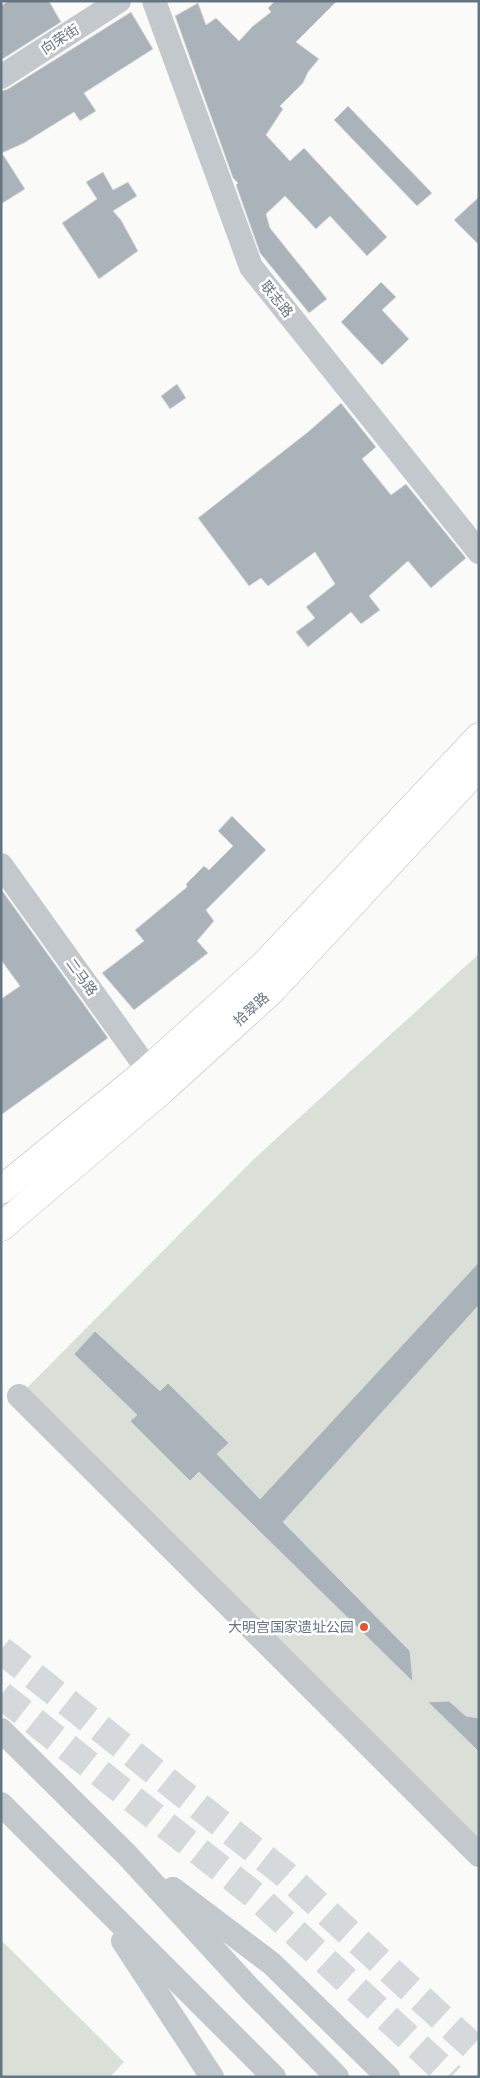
<svg xmlns="http://www.w3.org/2000/svg" width="480" height="2078" font-family="'DM Sans','Noto Sans SC',sans-serif">
<style>
.green{fill:#dadfd7}
.building{fill:#aab3b9;stroke:#dcdcda}
.lines{fill:none;stroke-linecap:round;stroke-linejoin:round}
.major-tunnel{stroke:#d5d9db;stroke-width:28;stroke-dasharray:28 14;stroke-linecap:butt}
.major-casing{stroke:#b5babe;stroke-width:29}
.minor{stroke:#c3c8cc;stroke-width:24}
.major{stroke:#fff;stroke-width:28}
.poi-dot{fill:#e4572e;stroke:#fff;stroke-width:2}
.labels{text-anchor:middle;dominant-baseline:central;stroke-width:5;stroke-linejoin:round;paint-order:stroke}
.street-label{font-size:14px;fill:#657683;stroke:#fff}
.poi-label{font-size:14px;fill:#657683;stroke:#fff;text-anchor:end}
</style>
<rect width="100%" height="100%" fill="#fafaf8"/>
<g class="green">
<path d="M479,954v903l-460,-461 236,-238z"/>
<path d="M1,1940l123,122 -14,15h-109z"/>
</g>
<g class="building">
<path d="M8,1h41l12,21 -60,38v-54z"/>
<path d="M275,1h62l-41,41 23,17 -11,13 -5,11 -23,23 3,3 -17,26 24,26 14,-13 83,89 -20,19 -37,-40 -14,13 -31,-33 -19,18 4,14 57,71 -18,14 -49,-60 -24,-68 2,-2 -5,-5 -58,-162 23,-13 8,22 10,-7 23,23 14,-15 18,-14 -3,-4z"/>
<path d="M131,12l22,37 -69,44 12,18 -16,10 -6,-9 -50,31 -22,10 23,36 -24,15v-113l7,-2z"/>
<path d="M348,106l84,87 -15,13 -83,-86z"/>
<path d="M103,172l10,18 15,-8 9,14 -24,15 8,9 17,31 -39,28 -37,-56 35,-24 -11,-17z"/>
<path d="M479,197v48l-25,-25z"/>
<path d="M381,282l15,15 -14,13 27,29 -27,26 -41,-43z"/>
<path d="M177,384l9,14 -16,11 -9,-13z"/>
<path d="M341,403l35,44 -14,12 29,36 15,-11 60,74 -35,30 -23,-27 -39,35 11,14 -19,14 -10,-12 -43,35 -12,-15 19,-14 -9,-11 29,-23 -20,-32 -47,34 -7,-8 -12,8 -51,-68 110,-86z"/>
<path d="M232,816l34,34 -60,60 8,11 -17,20 11,12 -74,57 -32,-37 42,-32 -9,-11 52,-43 -1,-3 18,-18 5,4 24,-24 -15,-15z"/>
<path d="M1,889l107,149 -107,77v-116l19,-13 -19,-26z"/>
<path d="M479,1262v43l-196,217 127,129 3,31 -214,-210 -9,9 -60,-60 7,-6 -63,-61 21,-23 65,60 8,-8 61,60 -12,11 43,45z"/>
<path d="M449,1701l17,15 13,2v34l-51,-50z"/>
</g>
<g class="lines">
<g class="major-tunnel">
<path d="M1,1650l285,225 193,177"/>
<path d="M1,1695l257,203 193,179"/>
</g>
<g class="major-casing">
<g id="major">
<path d="M1,1190l147,-120 115,-104 216,-229"/>
<path d="M1,1227l161,-137 109,-99 208,-224"/>
</g>
</g>
<g class="minor">
<path d="M154,1l97,266 228,285"/>
<path d="M1,77l118,-76"/>
<path d="M1,865l157,219"/>
<path d="M19,1396l460,459"/>
<path d="M1,1730l126,125 123,134 87,88"/>
<path d="M1,1804l273,273"/>
<path d="M173,1889l98,74 117,114"/>
<path d="M123,1941l89,136"/>
</g>
<use href="#major" class="major"/>
</g>
<circle class="poi-dot" cx="364" cy="1627" r="5"/>
<g class="labels">
<g class="street-label">
<text transform="translate(60 39) rotate(-33)">向荣街</text>
<text transform="translate(277 299) rotate(51)">联志路</text>
<text transform="translate(82 977) rotate(54)">二马路</text>
<text transform="translate(251 1009) rotate(-42)">拾翠路</text>
</g>
<g class="poi-label">
<text x="354" y="1627">大明宫国家遗址公园</text>
</g>
</g>
<rect width="480" height="2078" fill="none" stroke="#657683" stroke-width="5"/>
</svg>
